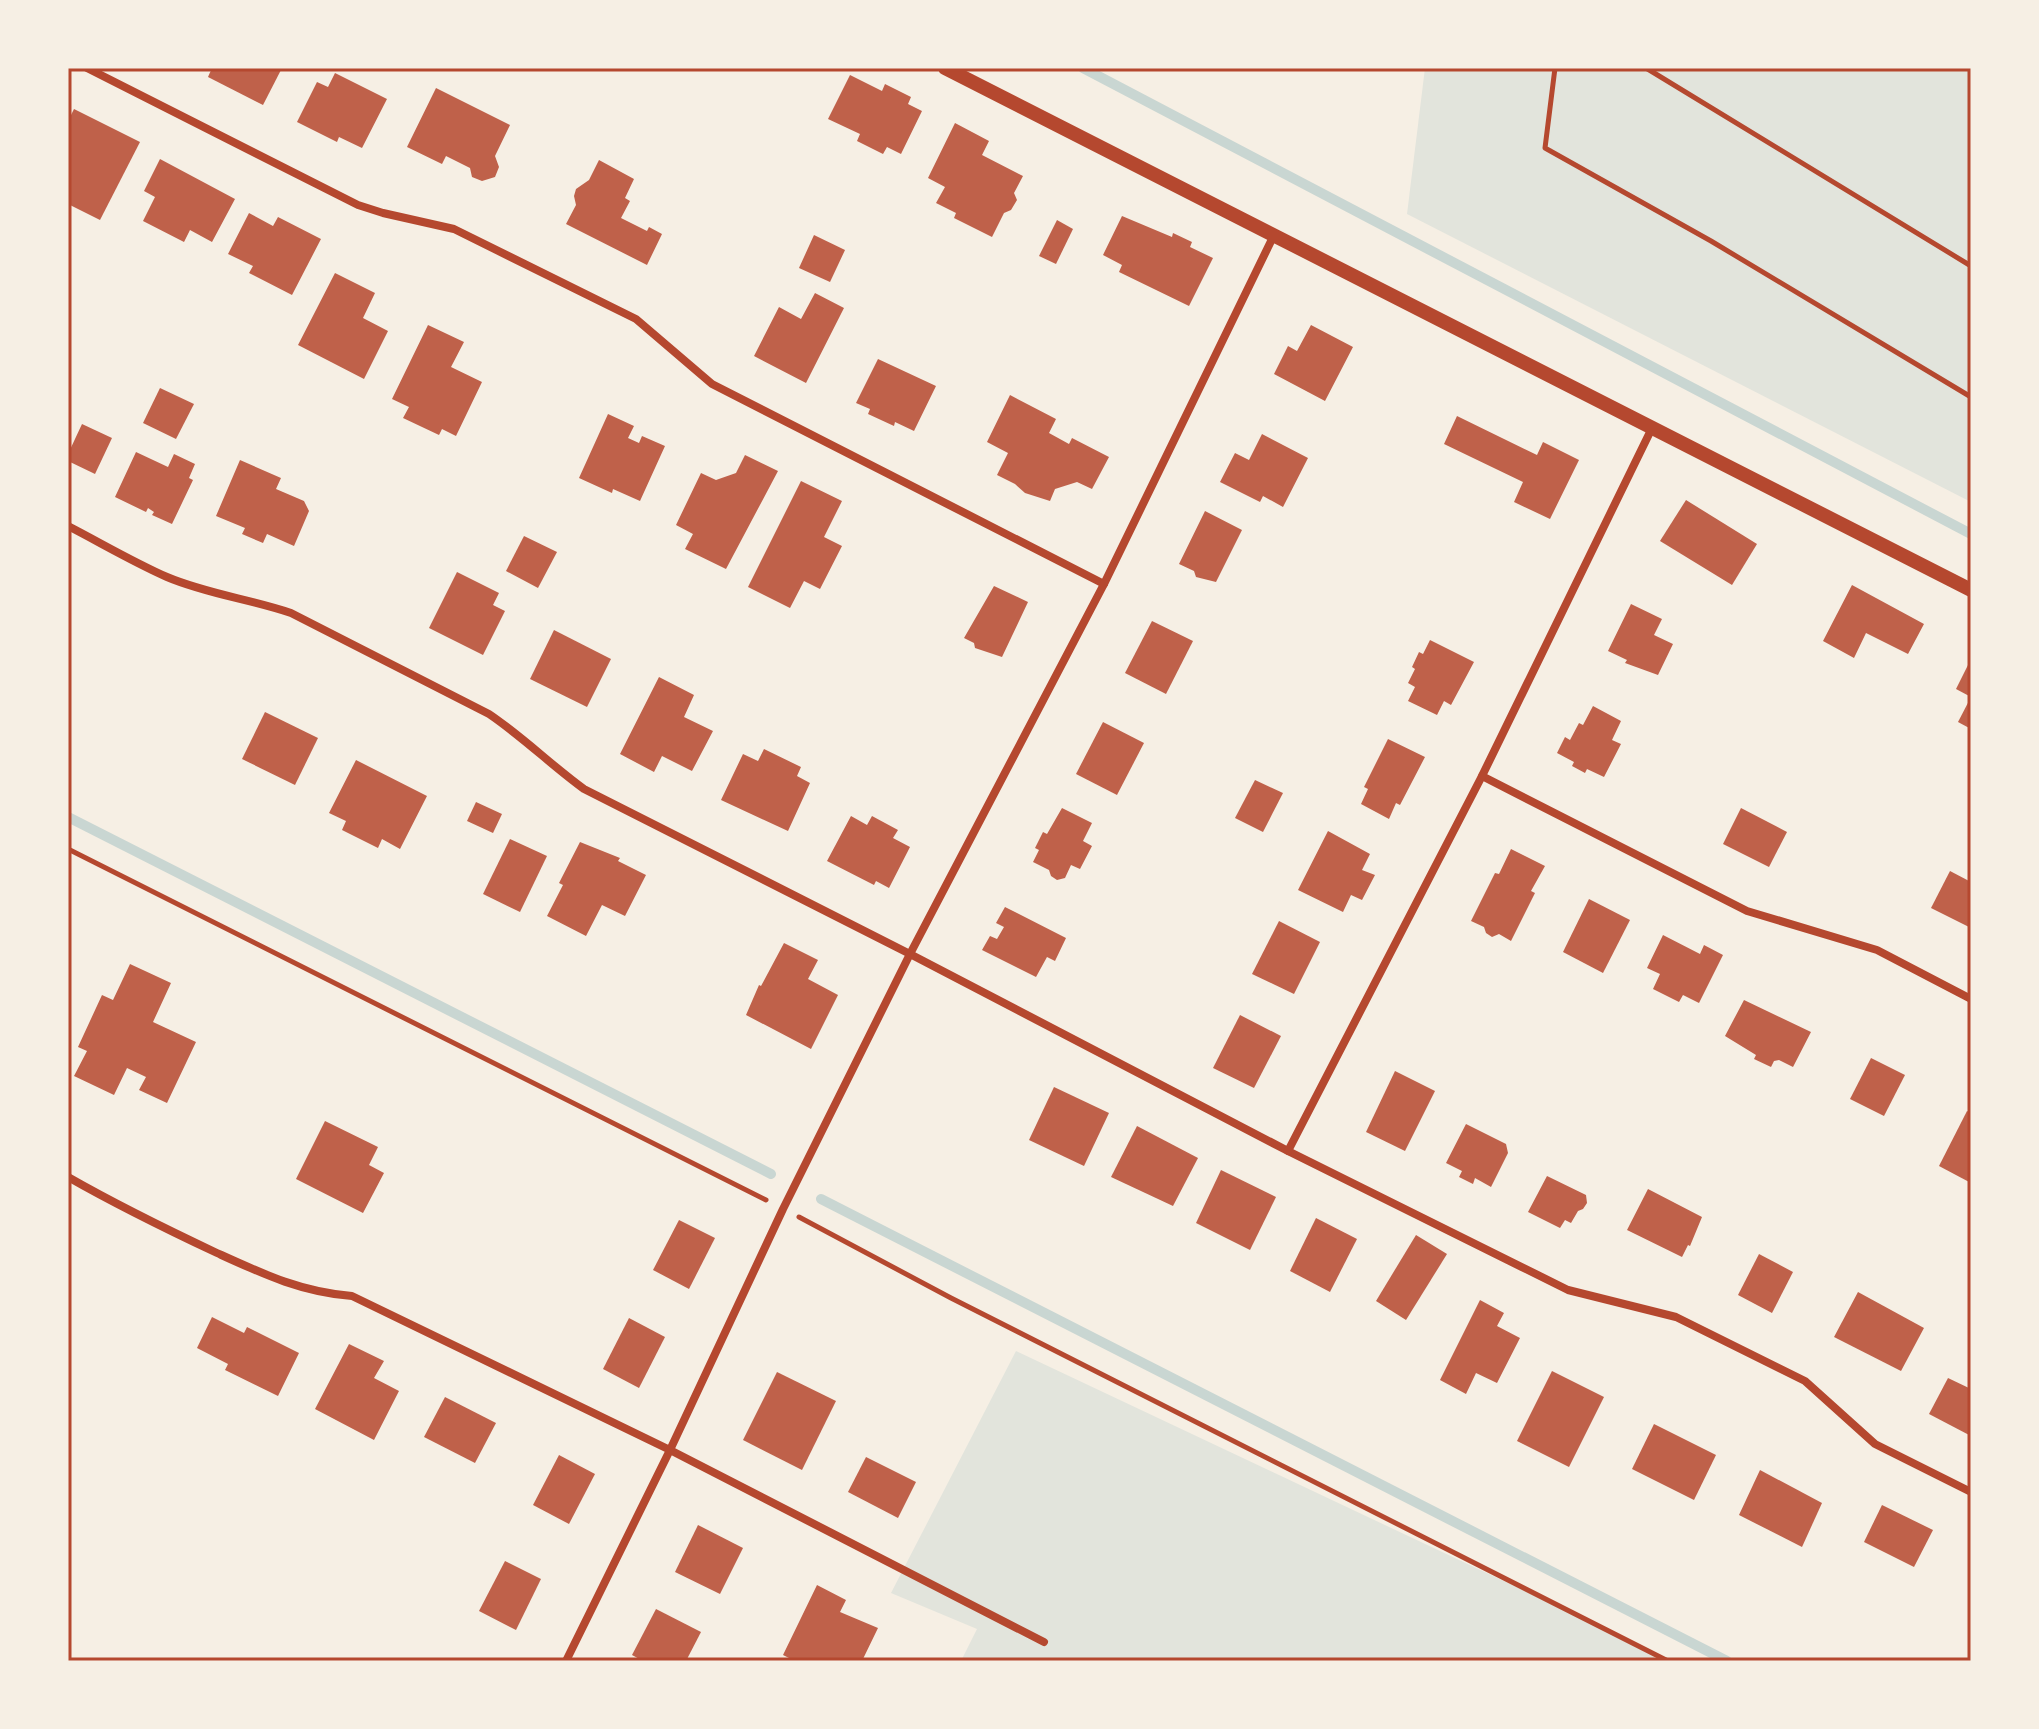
<svg xmlns="http://www.w3.org/2000/svg" width="2039" height="1729" font-family="'Space Grotesk',sans-serif">
<style>
.green{fill:#e2e4dc}
.lines{fill:none;stroke-linecap:round;stroke-linejoin:round}
.stream{stroke:#c9d6d2;stroke-width:10}
.building{fill:#bf614a}
.path{stroke:#b5482f;stroke-width:5}
.minor{stroke:#b5482f;stroke-width:8}
.tertiary{stroke:#b5482f;stroke-width:14}
.neatline{fill:none;stroke:#b5482f;stroke-width:3}
</style>
<rect width="100%" height="100%" fill="#f6efe4"/>
<g class="green">
<path d="M1425,68h546v434l-564,-288z"/>
<path d="M1016,1351l566,267 86,43h-707l16,-32 -86,-36z"/>
</g>
<g class="lines">
<g class="stream">
<path d="M1083,68l888,466"/>
<path d="M68,817l703,357"/>
<path d="M821,1199l906,462"/>
</g>
</g>
<g class="building">
<path d="M212,68h70l-19,37 -55,-28z"/>
<path d="M335,73l52,26 -25,49 -23,-11 -2,5 -40,-20 20,-40 11,5z"/>
<path d="M850,75l32,16 3,-7 26,13 -3,7 14,7 -21,43 -14,-7 -4,7 -26,-13 3,-7 -32,-15z"/>
<path d="M436,88l74,37 -15,31 4,11 -4,10 -13,4 -10,-4 -2,-9 -24,-12 -4,8 -35,-17z"/>
<path d="M74,109l66,33 -40,78 -32,-16v-83z"/>
<path d="M955,123l34,18 -7,14 41,21 -9,17 3,7 -6,10 -7,3 -12,24 -38,-19 2,-5 -20,-10 9,-16 -17,-9z"/>
<path d="M160,159l75,40 -23,43 -22,-12 -6,12 -41,-21 12,-24 -11,-6z"/>
<path d="M599,160l35,19 -9,19 5,3 -9,17 26,13 2,-4 13,7 -15,31 -81,-41 10,-19 -2,-9 2,-7 13,-9z"/>
<path d="M249,213l24,13 5,-9 43,22 -29,56 -43,-22 4,-7 -25,-12z"/>
<path d="M1122,216l50,21 1,-4 19,9 -2,5 23,11 -24,48 -70,-34 3,-7 -19,-10z"/>
<path d="M1057,220l16,9 -17,35 -17,-8z"/>
<path d="M814,235l31,15 -15,32 -31,-14z"/>
<path d="M335,273l40,20 -12,25 25,13 -24,48 -66,-34z"/>
<path d="M815,293l29,15 -38,75 -52,-27 25,-49 22,12z"/>
<path d="M428,325l36,17 -13,25 31,15 -26,54 -14,-7 -3,6 -36,-17 6,-11 -17,-8z"/>
<path d="M1311,325l42,22 -28,54 -51,-27 14,-28 9,5z"/>
<path d="M878,359l58,27 -22,45 -19,-9 -1,4 -26,-12 2,-5 -14,-6z"/>
<path d="M160,388l34,16 -18,35 -33,-16z"/>
<path d="M1010,395l46,24 -7,14 20,11 3,-6 37,19 -17,32 -15,-7 -22,7 -5,12 -25,-8 -10,-9 -18,-9 11,-22 -21,-11z"/>
<path d="M608,414l26,12 -6,12 11,5 3,-7 23,10 -25,55 -27,-12 -1,4 -33,-15z"/>
<path d="M1457,416l80,39 6,-13 36,18 -29,59 -36,-17 9,-20 -79,-38z"/>
<path d="M82,424l30,14 -17,36 -27,-13v-7z"/>
<path d="M1262,434l46,24 -25,49 -20,-11 -3,6 -40,-20 15,-29 14,7z"/>
<path d="M136,452l32,15 6,-13 21,10 -6,14 4,2 -21,44 -20,-9 2,-3 -6,-4 -2,4 -31,-15z"/>
<path d="M745,455l33,16 -52,98 -41,-20 8,-15 -17,-9 25,-52 15,7 20,-7z"/>
<path d="M240,460l41,18 -5,11 28,12 5,10 -15,35 -27,-12 -4,9 -21,-9 3,-6 -29,-12z"/>
<path d="M801,481l41,20 -18,36 18,9 -22,43 -16,-8 -14,27 -42,-21z"/>
<path d="M1686,500l71,44 -25,41 -72,-44z"/>
<path d="M1205,511l37,19 -26,52 -20,-5 -2,-6 -15,-7z"/>
<path d="M524,536l33,16 -19,36 -32,-17z"/>
<path d="M457,572l42,21 -6,12 12,6 -22,44 -54,-27z"/>
<path d="M1852,585l72,39 -16,30 -42,-21 -12,25 -31,-17z"/>
<path d="M994,586l34,16 -26,55 -27,-9 -1,-5 -10,-5z"/>
<path d="M1631,604l31,15 -8,16 19,9 -15,31 -33,-12 2,-3 -19,-9z"/>
<path d="M1152,621l41,20 -27,53 -41,-21z"/>
<path d="M554,630l57,29 -24,48 -57,-28z"/>
<path d="M1430,640l44,22 -23,43 -7,-4 -7,14 -29,-14 7,-14 -7,-4 7,-14 -3,-2 7,-15 4,2z"/>
<path d="M1971,659v38l-15,-8z"/>
<path d="M659,677l35,18 -10,22 29,14 -21,40 -30,-15 -8,16 -34,-18z"/>
<path d="M1971,697v32l-13,-7z"/>
<path d="M1593,706l28,15 -9,19 9,4 -17,33 -17,-8 -2,4 -13,-7 2,-4 -17,-9 8,-16 5,3 9,-17 4,2z"/>
<path d="M265,712l53,26 -23,47 -53,-26z"/>
<path d="M1103,722l41,21 -27,52 -41,-21z"/>
<path d="M1388,739l37,18 -25,48 -4,-2 -7,16 -28,-15 7,-15 -4,-2z"/>
<path d="M764,749l37,18 -4,9 13,7 -22,48 -67,-31 22,-46 15,7z"/>
<path d="M356,760l71,36 -27,53 -18,-10 -4,9 -36,-18 4,-9 -17,-8z"/>
<path d="M1255,780l28,13 -20,39 -28,-14z"/>
<path d="M476,802l26,12 -9,19 -26,-12z"/>
<path d="M1062,808l30,15 -9,18 9,5 -12,23 -9,-4 -6,13 -8,2 -6,-4 -2,-6 -16,-8 6,-12 -4,-2 8,-16 4,2z"/>
<path d="M1741,808l46,24 -18,35 -46,-23z"/>
<path d="M851,816l16,9 5,-9 26,14 -5,8 17,9 -21,41 -13,-7 -2,4 -47,-24z"/>
<path d="M1328,831l42,23 -8,16 13,5 -13,25 -11,-5 -8,17 -45,-22z"/>
<path d="M510,839l37,17 -27,56 -37,-18z"/>
<path d="M580,842l40,16 -2,3 28,14 -21,41 -23,-11 -16,31 -39,-20 16,-31 -4,-2z"/>
<path d="M1511,849l34,17 -14,25 4,2 -24,48 -12,-7 -7,3 -6,-4 -2,-6 -13,-6 24,-48 4,1z"/>
<path d="M1950,871l21,11v46l-40,-20z"/>
<path d="M1589,899l41,21 -27,53 -40,-21z"/>
<path d="M1005,907l61,31 -11,23 -8,-4 -11,20 -54,-27 8,-14 7,3 7,-12 -8,-4z"/>
<path d="M1279,921l41,21 -26,52 -42,-20z"/>
<path d="M1663,935l37,19 4,-9 19,10 -24,48 -16,-8 -4,7 -26,-13 7,-15 -13,-6z"/>
<path d="M784,943l34,17 -10,19 30,16 -27,54 -65,-34 13,-30 2,1z"/>
<path d="M130,964l41,19 -18,39 43,20 -29,61 -28,-13 7,-13 -19,-9 -13,27 -40,-19 13,-25 -9,-4 24,-52 11,5z"/>
<path d="M1744,1000l67,32 -18,35 -14,-7 -5,1 -3,6 -17,-8 2,-4 -31,-19z"/>
<path d="M1240,1015l41,21 -27,52 -41,-20z"/>
<path d="M1871,1058l34,17 -21,41 -34,-17z"/>
<path d="M1395,1071l40,20 -30,60 -39,-19z"/>
<path d="M1054,1087l55,26 -25,53 -55,-26z"/>
<path d="M1967,1111l4,2v70l-32,-17z"/>
<path d="M325,1121l53,26 -9,18 15,8 -21,40 -67,-34z"/>
<path d="M1466,1124l40,20 2,9 -17,34 -16,-9 -2,6 -14,-7 3,-6 -16,-8z"/>
<path d="M1137,1126l61,32 -25,48 -62,-29z"/>
<path d="M1221,1170l55,27 -26,53 -54,-27z"/>
<path d="M1547,1176l39,19 1,8 -4,6 -5,2 -7,12 -6,-3 -5,8 -32,-16z"/>
<path d="M1648,1189l54,28 -12,29 -2,-1 -6,12 -55,-27z"/>
<path d="M1316,1218l41,21 -27,53 -40,-21z"/>
<path d="M679,1220l36,18 -26,51 -36,-19z"/>
<path d="M1416,1235l31,19 -41,66 -30,-19z"/>
<path d="M1759,1254l34,18 -21,41 -34,-18z"/>
<path d="M1858,1292l66,36 -23,43 -67,-34z"/>
<path d="M1480,1300l24,13 -7,13 23,12 -23,45 -21,-10 -10,21 -26,-14z"/>
<path d="M212,1317l32,16 3,-6 52,26 -21,43 -53,-26 3,-6 -31,-16z"/>
<path d="M629,1318l36,19 -26,51 -36,-19z"/>
<path d="M349,1344l35,17 -10,17 25,13 -25,49 -59,-31z"/>
<path d="M1552,1371l52,26 -35,70 -52,-26z"/>
<path d="M777,1372l59,29 -34,69 -59,-30z"/>
<path d="M1948,1378l23,11v47l-42,-22z"/>
<path d="M445,1397l51,26 -21,40 -51,-26z"/>
<path d="M1654,1424l62,31 -22,45 -62,-31z"/>
<path d="M559,1455l36,19 -26,50 -36,-19z"/>
<path d="M866,1457l50,25 -18,36 -50,-26z"/>
<path d="M1760,1470l62,33 -20,44 -63,-32z"/>
<path d="M1882,1505l51,25 -19,37 -50,-25z"/>
<path d="M698,1525l45,23 -23,46 -45,-22z"/>
<path d="M505,1561l36,18 -25,51 -37,-19z"/>
<path d="M817,1585l29,15 -6,12 38,16 -16,33h-67l-12,-6z"/>
<path d="M656,1609l45,23 -15,29h-43l-11,-6z"/>
</g>
<g class="lines">
<g class="path">
<path d="M1555,68l-10,80 166,93 260,156"/>
<path d="M1646,68l325,198"/>
<path d="M68,849l698,351"/>
<path d="M799,1217l152,81 717,363"/>
</g>
<g class="minor">
<path d="M87,68l271,137 25,8 71,16 182,90 76,65 392,200"/>
<path d="M68,526c33,17 65,36 99,51 40,17 83,22 124,36l198,101c34,23 62,51 95,75l326,165 378,197 280,139 108,27 129,64 70,63 96,48"/>
<path d="M1482,776l265,135 130,39 94,49"/>
<path d="M1288,1151l194,-375 170,-348"/>
<path d="M68,1177c49,28 98,52 149,76 46,21 84,39 135,43l318,154 374,192"/>
<path d="M566,1661l104,-211 113,-241 127,-255 194,-370 170,-349"/>
</g>
<path class="tertiary" d="M945,68l1026,522"/>
</g>
<rect width="2039" height="1729" fill="none" stroke="#f6efe4" stroke-width="140"/>
<rect x="70" y="70" width="1899" height="1589" class="neatline"/>
</svg>
